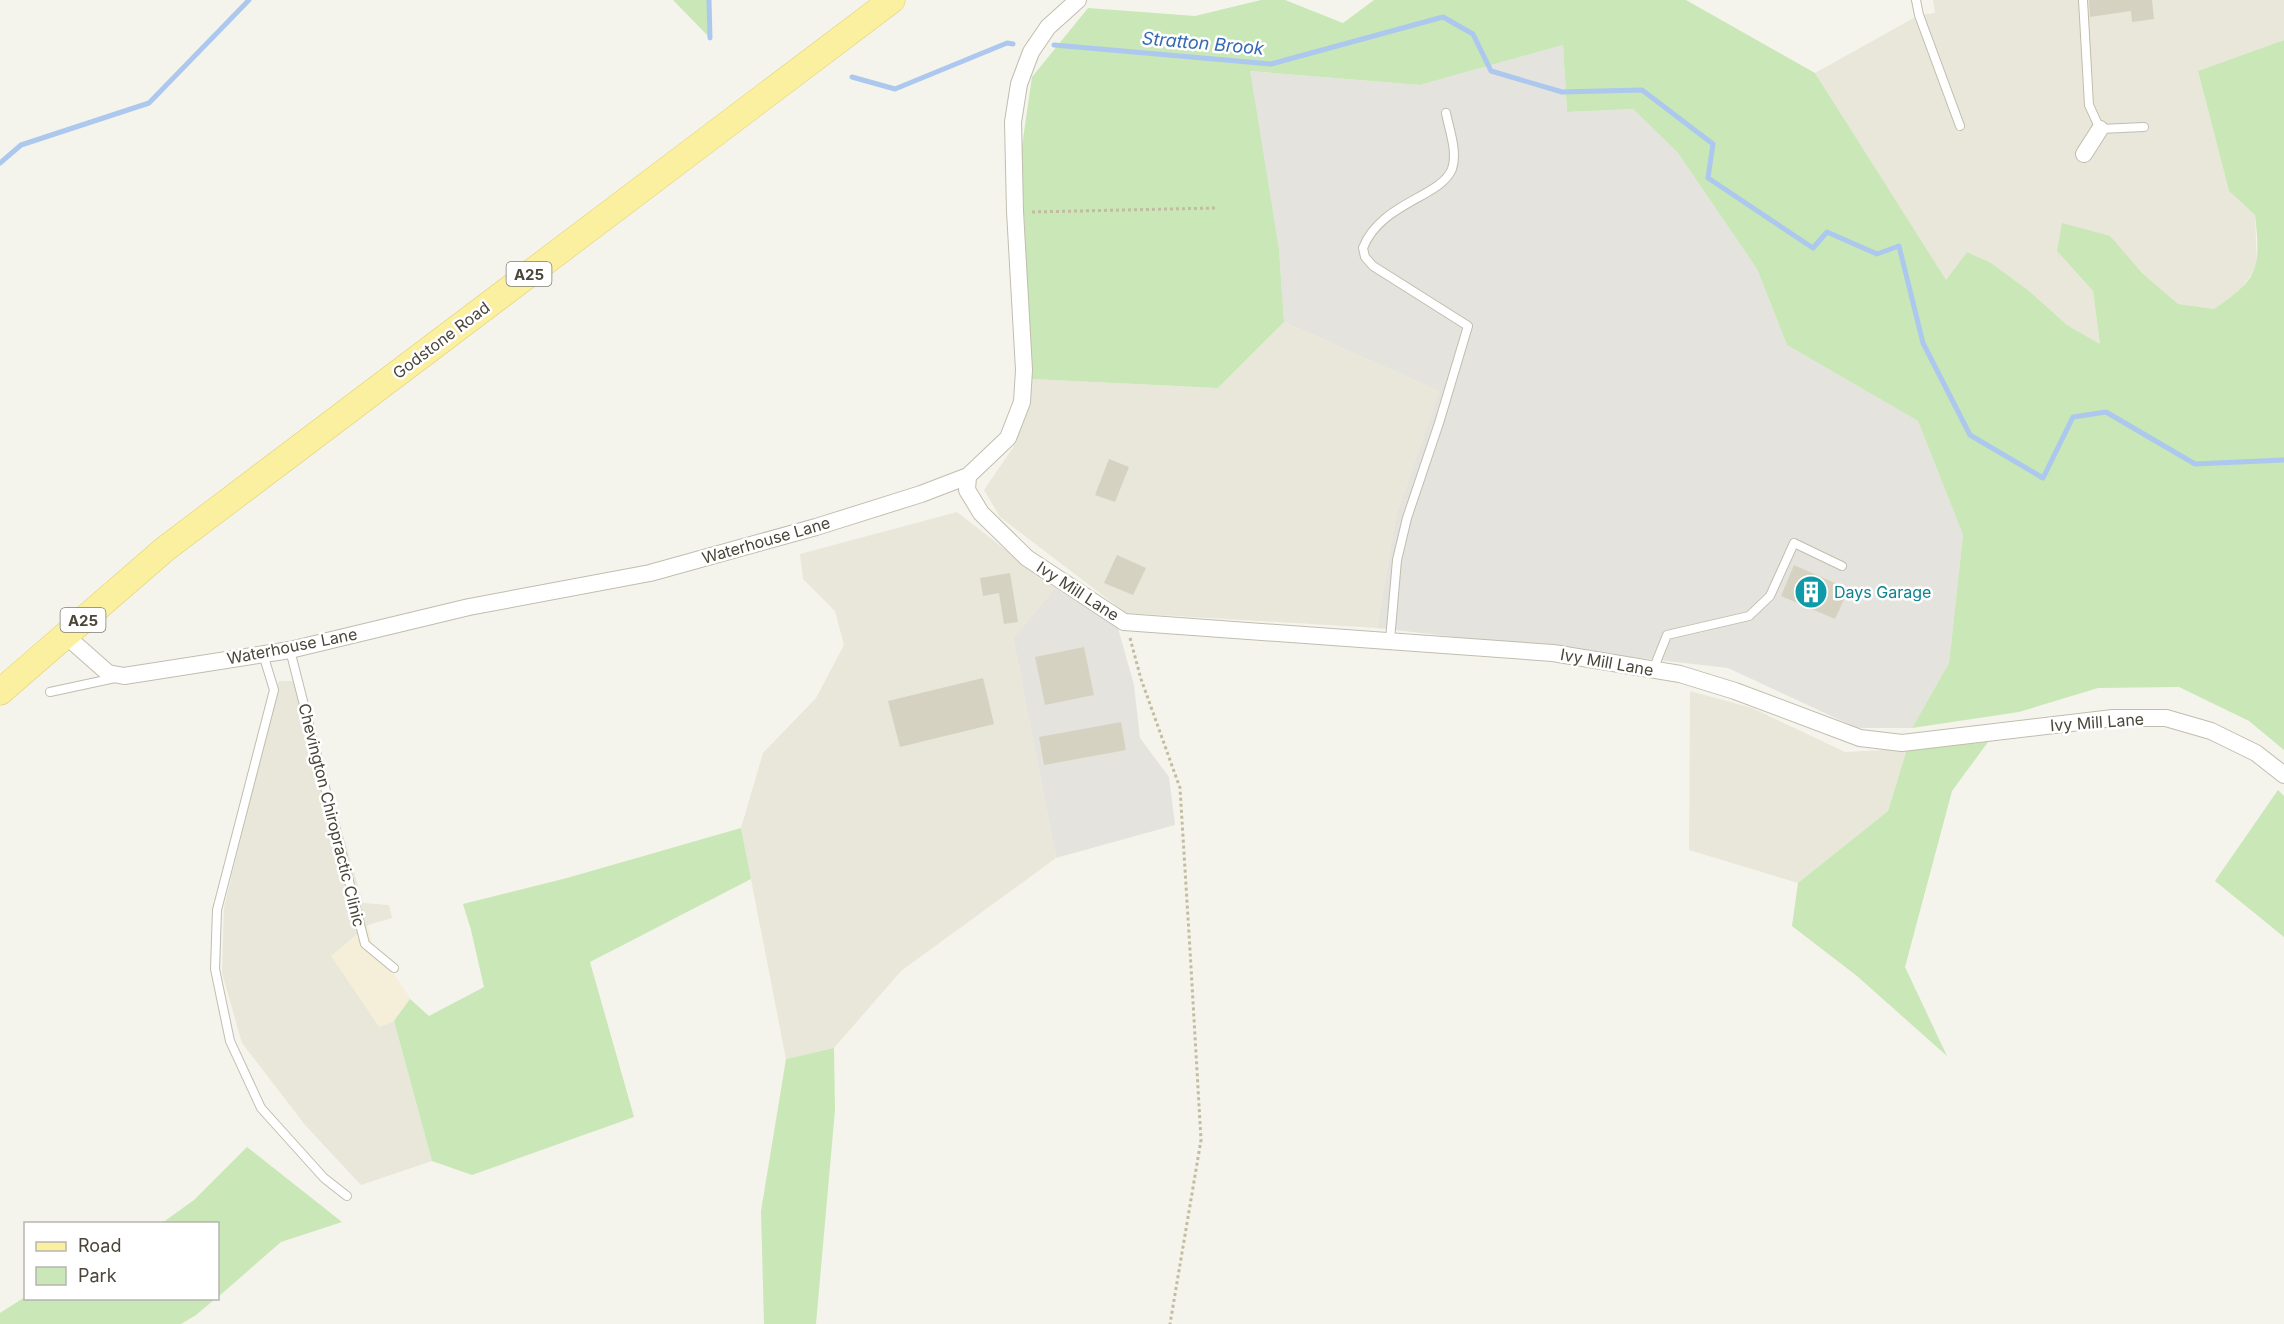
<svg xmlns="http://www.w3.org/2000/svg" width="2284" height="1324" font-family="Inter,sans-serif">
<style>
.residential{fill:#e9e7da}
.commercial{fill:#f5eed9}
.industrial{fill:#e5e3dd}
.green{fill:#c9e7b7}
.lines{fill:none;stroke-linecap:round;stroke-linejoin:round}
.stream{stroke:#acc8ee;stroke-width:5}
.building{fill:#d6d2c2}
.lane-casing{stroke:#c1bdae;stroke-width:10}
.street-casing{stroke:#c1bdae;stroke-width:18}
.primary-casing{stroke:#e0d16f;stroke-width:27}
.path{stroke:#c2bca0;stroke-width:3;stroke-dasharray:3 3;stroke-linecap:butt}
.lane{stroke:#fff;stroke-width:8}
.street{stroke:#fff;stroke-width:16}
.primary{stroke:#faf0a0;stroke-width:26}
.labels{text-anchor:middle;dominant-baseline:central;stroke-width:5;stroke-linejoin:round;paint-order:stroke}
.shield{fill:#fff;stroke:#807e74;stroke-width:1.5}
.shield-label{font-size:15px;font-weight:bold;fill:#4a4639}
.street-label{font-size:16px;fill:#4a4639;stroke:#fff}
.culture-label{font-size:16px;fill:#0d838f;stroke:#fff;text-anchor:start}
.water-label{font-size:18px;font-style:italic;fill:#3669b2;stroke:#fff}
</style>
<rect width="100%" height="100%" fill="#f5f4ec"/>
<g class="residential">
<path d="M1933,0h351v40l-86,31 31,120 26,24 2,51 -19,27 -24,16 -36,-5 -36,-31 -85,-22 36,40 7,53 -33,-19 -39,-35 -37,-27 -24,-11 -21,29 -131,-208 104,-58 16,-2z"/>
<path d="M1284,322l155,69 -43,125 -19,112 -251,-15 -126,-96 -16,-27 32,-47 16,-64 186,9z"/>
<path d="M957,512l98,76 -42,50 43,220 -155,113 -67,77 -48,11 -45,-231 22,-75 53,-55 28,-53 -9,-34 -32,-32 -3,-25z"/>
<path d="M279,681h19l65,222 26,2 3,13 -24,7 11,102 15,-6 38,140 -71,24 -56,-60 -63,-82 -20,-70 2,-66z"/>
<path d="M1690,691l62,17 93,44 62,-3 -19,62 -90,72 -109,-33z"/>
</g>
<path class="commercial" d="M368,925l4,18 41,59 -19,19 -15,6 -48,-71z"/>
<g class="industrial">
<path d="M1563,45l4,67 66,-3 45,44 79,116 30,76 131,76 45,114 -14,128 -37,65h-55l-129,-60 -351,-40 19,-112 43,-125 -155,-69 -5,-73 -30,-178 171,14z"/>
<path d="M1055,588l63,40 16,57 6,53 29,39 6,48 -119,33 -43,-220z"/>
</g>
<g class="green">
<path d="M673,0h36l1,38z"/>
<path d="M1261,0h24l58,23 31,-23h312l129,73 131,207 21,-28 24,11 37,27 39,35 33,19 -7,-53 -36,-40 5,-28 48,13 32,37 36,31 36,5c45,-30 47,-41 41,-94l-26,-24 -31,-120 86,-31v710l-35,-29 -70,-34 -81,1 -79,24 -107,16 37,-65 14,-128 -45,-114 -131,-76 -30,-76 -79,-116 -45,-44 -66,3 -4,-67 -143,40 -170,-14 29,178 5,73 -66,66 -186,-9 -11,-226 11,-76 56,-69 107,8z"/>
<path d="M1988,742l-36,49 -47,176 42,89 -90,-80 -65,-50 6,-43 90,-72 19,-62z"/>
<path d="M2278,790l6,6v141l-69,-56z"/>
<path d="M741,828l10,51 -161,83 44,155 -162,58 -40,-14 -38,-140 16,-22 19,17 55,-29 -13,-57 -8,-26 104,-26z"/>
<path d="M834,1048l1,62 -19,214h-52l-3,-113 25,-152z"/>
<path d="M247,1147l95,75 -61,20 -63,55v-73l-56,-1 32,-23z"/>
<path d="M25,1297l1,1 189,1 -19,16 -15,9h-181v-11z"/>
</g>
<g class="lines">
<g class="stream">
<path d="M709,0l1,38"/>
<path d="M1054,45l217,19 172,-47 30,17 18,37 71,21 80,-2 71,54 -5,34 105,70 14,-16 50,22 22,-8 24,97 47,92 73,43 30,-61 33,-5 89,52 89,-4"/>
<path d="M852,77l43,12 112,-46 6,1"/>
<path d="M0,163l21,-18 128,-42 100,-103"/>
</g>
</g>
<g class="building">
<path d="M2089,0h63l2,19 -22,3 -1,-11 -41,6z"/>
<path d="M1109,459l20,8 -14,35 -20,-7z"/>
<path d="M1117,555l29,13 -13,27 -29,-12z"/>
<path d="M1794,565l43,19 -3,5 12,6 -11,24 -54,-23z"/>
<path d="M1010,573l8,49 -14,2 -5,-31 -16,3 -3,-18z"/>
<path d="M1084,647l10,48 -49,10 -10,-48z"/>
<path d="M983,678l11,46 -94,23 -12,-46z"/>
<path d="M1121,722l5,28 -82,15 -5,-28z"/>
</g>
<g class="lines">
<g class="lane-casing">
<g id="lane">
<path d="M1916,0l3,15 41,111"/>
<path d="M2083,0l6,105 11,24 44,-2"/>
<path d="M1390,640l7,-80 10,-42 32,-95 29,-97 -95,-60 -8,-9 -2,-9c17,-45 78,-51 89,-79 6,-17 -3,-40 -6,-56"/>
<path d="M290,650l75,294 29,24"/>
<path d="M263,654l11,36 -57,220 -2,59 15,72 31,67 63,70 23,18"/>
<path d="M1653,670l14,-35 82,-19 21,-20 24,-53 48,23"/>
<path d="M50,692l65,-14"/>
</g>
</g>
<g class="street-casing">
<g id="street">
<path d="M2084,154l16,-25"/>
<path d="M968,476l-1,14 14,23 46,45 97,64 429,31 127,21 55,17 125,47 42,5 211,-25h53l45,13 45,22 28,22"/>
<path d="M65,635l43,38 16,3 166,-26 179,-43 181,-34 166,-46 105,-33 47,-18 40,-38 14,-36 2,-32 -9,-159 -2,-89 6,-38 12,-32 17,-25 30,-27"/>
</g>
</g>
<g class="primary-casing">
<path id="primary" d="M0,692l165,-143 727,-549"/>
</g>
<g class="path">
<path d="M1032,212l183,-4"/>
<path d="M1130,638l11,41 39,109 10,162 11,190 -31,184"/>
</g>
<use href="#lane" class="lane"/>
<use href="#street" class="street"/>
<use href="#primary" class="primary"/>
</g>
<defs>
<g id="building-disc" transform="scale(1.725)"><circle r="9.5" fill="#0f9aa8" stroke="#fff"/><path d="M-4-6H4V6H1V3H-1V6H-4ZM-2.5-4.3h1.7v1.8h-1.7ZM.8-4.3h1.7v1.8H.8ZM-2.5-1h1.7V.8h-1.7ZM.8-1h1.7V.8H.8Z" fill="#fff"/></g>
</defs>
<g fill-rule="evenodd">
<use href="#building-disc" x="1811" y="592"/>
</g>
<g class="labels">
<g class="shield">
<rect x="506.5" y="262" width="45" height="24" rx="4.5"/>
<rect x="60.5" y="608" width="45" height="24" rx="4.5"/>
</g>
<g class="shield-label">
<text x="529" y="274">A25</text>
<text x="83" y="620">A25</text>
</g>
<g class="street-label">
<text transform="translate(441 340) rotate(-37)">Godstone Road</text>
<text transform="translate(766 540) rotate(-16)">Waterhouse Lane</text>
<text transform="translate(1078 591) rotate(33)">Ivy Mill Lane</text>
<text transform="translate(292 646) rotate(-11)">Waterhouse Lane</text>
<text transform="translate(1607 662) rotate(10)">Ivy Mill Lane</text>
<text transform="translate(2097 722) rotate(-4)">Ivy Mill Lane</text>
<text transform="translate(332 815) rotate(76)">Chevington Chiropractic Clinic</text>
</g>
<g class="culture-label">
<text x="1834" y="592">Days Garage</text>
</g>
<g class="water-label">
<text transform="translate(1203 43) rotate(5)">Stratton Brook</text>
</g>
</g>
<rect x="24" y="1222" width="195" height="78" fill="#ffffff" stroke="#b7b5b0" stroke-width="1.5"/>
<rect x="36" y="1242" width="30" height="9" fill="#faf0a0" stroke="#b7b5b0" stroke-width="1.5"/>
<text x="78" y="1252" font-size="18" fill="#4a4639">Road</text>
<rect x="36" y="1267" width="30" height="18" fill="#c9e7b7" stroke="#b7b5b0" stroke-width="1.5"/>
<text x="78" y="1282" font-size="18" fill="#4a4639">Park</text>
</svg>
